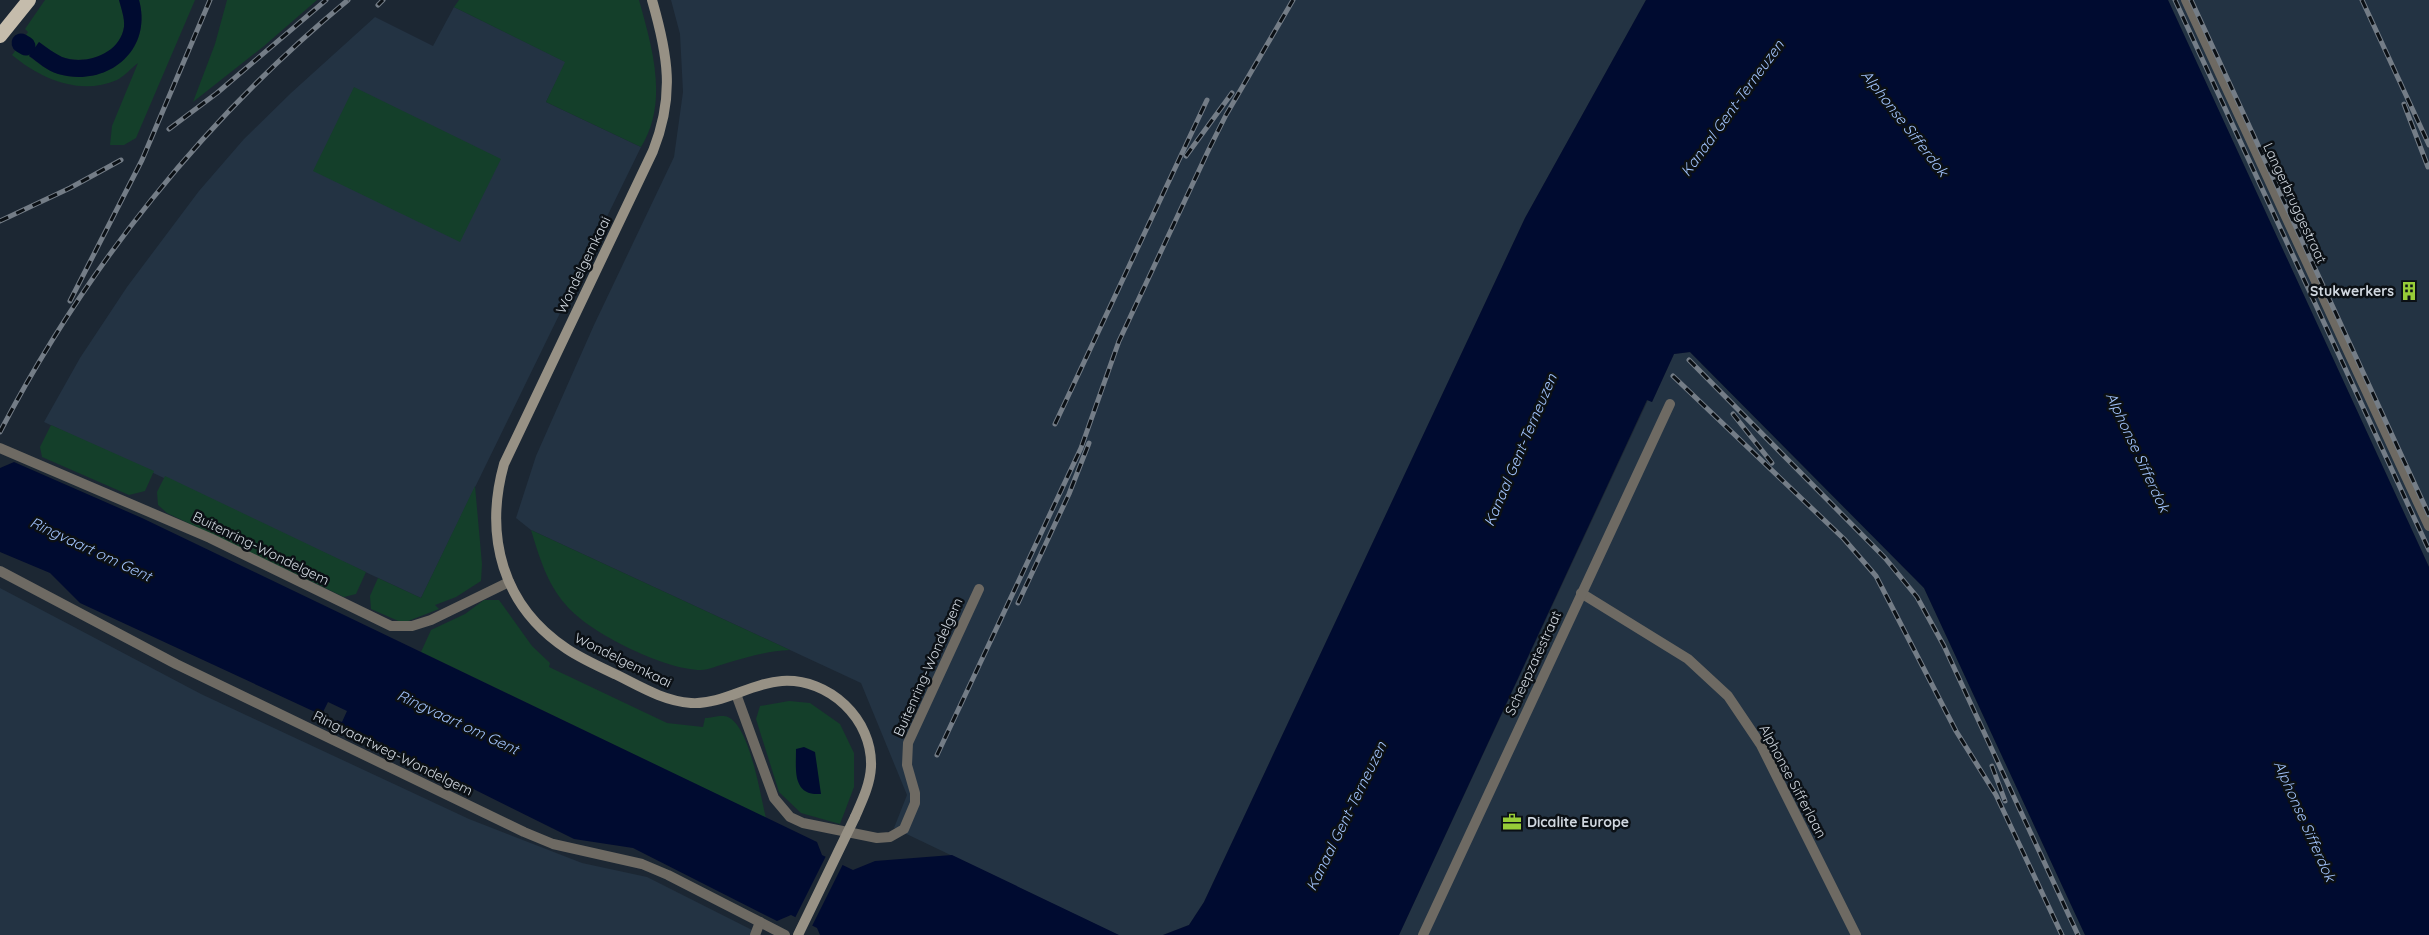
<svg xmlns="http://www.w3.org/2000/svg" width="2429" height="935" font-family="Quicksand,sans-serif">
<style>
.built{fill:#233343}
.green{fill:#143f2a}
.water{fill:#000b30}
.pier{fill:#1c2733}
.lines{fill:none;stroke-linecap:round;stroke-linejoin:round}
.river{stroke:#000b30;stroke-width:19}
.minor{stroke:#6e6a63;stroke-width:10}
.secondary{stroke:#979185;stroke-width:10}
.trunk{stroke:#c5bcac;stroke-width:14}
.rail-casing{stroke:#747d87;stroke-width:5}
.rail{stroke:#0b1015;stroke-width:3;stroke-dasharray:9;stroke-linecap:butt}
.secondary-bridge{stroke:#979185;stroke-width:10}
.labels{text-anchor:middle;dominant-baseline:central;stroke-width:5;stroke-linejoin:round;paint-order:stroke}
.street-label{font-size:14px;fill:#d0d7df;stroke:#0b1015}
.poi-label{font-size:14px;font-weight:bold;fill:#d0d7df;stroke:#0b1015;text-anchor:end}
.water-label{font-size:15px;font-style:italic;fill:#a1c2fa;stroke:#0b1015}
</style>
<rect width="100%" height="100%" fill="#1c2733"/>
<g class="built">
<path d="M671,0h975l-121,218 -321,684 -15,23 -26,10h-45l-224,-107 13,-33 -46,-112 -330,-153 -15,-12 20,-62 58,-131 80,-168 9,-65 -3,-58z"/>
<path d="M2168,0h261v567l-235,-510z"/>
<path d="M454,7l112,55 -20,40 95,45 -220,451 -377,-176 36,-64 47,-71 72,-96 45,-52 47,-46 84,-76 58,29z"/>
<path d="M1690,352l234,236 161,347h-686l249,-535 4,2 22,-48z"/>
<path d="M0,588l201,106 268,125 113,44 65,14 115,58h-762z"/>
</g>
<g class="green">
<path d="M45,0h74c2,8 6,18 5,27 -4,28 -38,38 -62,30 -8,-3 -15,-9 -23,-15l-10,14c9,7 19,15 30,18 48,13 94,-23 80,-74h56l-59,138 -12,7h-14l2,-19 26,-63c-7,5 -13,13 -21,17 -37,16 -76,-1 -105,-25l6,-8 5,3 5,-6 -5,-4 5,-8 -3,-3z"/>
<path d="M227,0h90l-53,46 -71,56 22,-58z"/>
<path d="M459,0h180c13,47 30,102 2,147l-95,-45 19,-40 -111,-55z"/>
<path d="M354,87l147,72 -41,83 -147,-71z"/>
<path d="M51,425l103,46 -9,20 -16,4 -87,-38 -2,-10z"/>
<path d="M165,476l201,96 -10,22 -12,3 -177,-84 -9,-8 -1,-13z"/>
<path d="M475,486l7,78 -1,17 -25,16 -21,8 4,4 -36,14 -32,-14 -1,-13 8,-18 43,20z"/>
<path d="M531,530l259,120c-23,1 -42,7 -63,13 -8,2 -18,7 -26,7 -36,0 -112,-37 -135,-65 -19,-21 -27,-49 -35,-75z"/>
<path d="M484,600h15l33,46 18,17 -1,4 118,56 36,4 2,-9c6,0 17,-4 23,-1 22,10 32,77 38,101l-345,-166 10,-22 34,-16z"/>
<path d="M789,701l21,2 30,21 14,29v34l-14,37 -39,-11 -22,-21 -23,-73 4,-13z"/>
</g>
<g class="water">
<path d="M119,0h20c14,51 -32,88 -81,74 -11,-3 -20,-12 -29,-18l10,-14c8,6 15,11 23,15 23,9 58,-3 62,-30 1,-9 -3,-19 -5,-27z"/>
<path d="M1646,0h522l261,567v368h-344l-161,-347 -234,-236 -16,2 -22,48 -5,-2 -248,535h-236l26,-10 15,-23 321,-684z"/>
<path d="M14,462l128,56 675,324 5,13 31,15 22,-9 77,-6 167,80h-299l-3,-7 -26,-13 -14,6 -144,-73 -59,-9 -205,-102 -289,-134 -30,-30 -50,-21v-84z"/>
<path d="M804,747l11,5 6,42c-29,2 -25,-24 -25,-45z"/>
</g>
<g class="pier">
<path d="M328,702l19,9 -5,11 -5,-2 -2,4 -12,-5 2,-4 -3,-1z"/>
<path d="M827,854l17,8 -33,66 -17,-8z"/>
</g>
<g class="lines">
<path class="river" d="M21,43l5,3"/>
<g class="minor">
<path d="M2186,0l243,526"/>
<path d="M0,448l210,90 181,88h21l19,-6 78,-38"/>
<path d="M0,571l176,93 348,168 29,12 89,20 26,11 117,60"/>
<path d="M1581,593l107,66 40,37 33,49 95,190"/>
<path d="M736,694l38,104 16,19 13,6 74,15 13,-1 14,-8 11,-26v-10l-8,-28 1,-22 71,-154"/>
<path d="M755,935l5,-13"/>
<path d="M1423,935l247,-531"/>
</g>
<path class="secondary" d="M652,0c16,55 23,96 1,151l-149,313c-20,72 -2,142 63,185 15,10 33,18 50,26 24,12 47,26 74,28 31,2 60,-20 91,-22 47,-3 91,38 89,86 -1,18 -9,34 -16,50"/>
<path class="trunk" d="M0,36l29,-36"/>
<g class="rail-casing">
<g id="rail">
<path d="M2175,0l254,550"/>
<path d="M2191,0l238,515"/>
<path d="M2362,0l67,145"/>
<path d="M378,5l5,-5"/>
<path d="M2404,104l24,63"/>
<path d="M169,129l48,-36 109,-93"/>
<path d="M1186,156l46,-63"/>
<path d="M0,221l70,-33 51,-28"/>
<path d="M70,301l72,-141 68,-160"/>
<path d="M1689,360l196,198 32,39 27,49 134,289"/>
<path d="M1673,376l171,163 32,37 80,155 40,64 66,140"/>
<path d="M1733,414l39,49"/>
<path d="M1055,424l152,-324"/>
<path d="M0,432c86,-165 204,-313 348,-432"/>
<path d="M1018,603l51,-109 20,-51"/>
<path d="M937,755l144,-307 38,-107 90,-192 17,-34 67,-115"/>
<path d="M1992,766l13,35"/>
</g>
</g>
<use href="#rail" class="rail"/>
<path class="secondary-bridge" d="M798,935l57,-118"/>
</g>
<defs>
<g id="building-bare" transform="scale(1.5)"><path d="M-4-6H4V6H1V3H-1V6H-4ZM-2.5-4.3h1.7v1.8h-1.7ZM.8-4.3h1.7v1.8H.8ZM-2.5-1h1.7V.8h-1.7ZM.8-1h1.7V.8H.8Z" fill="#97cc38" stroke="#0b1015" stroke-width="2.5" paint-order="stroke"/></g>
<g id="office-bare" transform="scale(1.5)"><path d="M-6-3h4V-5.5h4V-3h4V5H-6ZM-1-4.5V-3h2v-1.5ZM-6 0V1H6V0Z" fill="#97cc38" stroke="#0b1015" stroke-width="2.5" paint-order="stroke"/></g>
</defs>
<g fill-rule="evenodd">
<use href="#building-bare" x="2409" y="291"/>
<use href="#office-bare" x="1512" y="822"/>
</g>
<g class="labels">
<g class="street-label">
<text transform="translate(2295 203) rotate(65)">Langerbruggestraat</text>
<text transform="translate(583 265) rotate(-64)">Wondelgemkaai</text>
<text transform="translate(261 548) rotate(26)">Buitenring-Wondelgem</text>
<text transform="translate(623 660) rotate(26)">Wondelgemkaai</text>
<text transform="translate(1533 663) rotate(-65)">Scheepzatestraat</text>
<text transform="translate(928 667) rotate(-66)">Buitenring-Wondelgem</text>
<text transform="translate(393 753) rotate(26)">Ringvaartweg-Wondelgem</text>
<text transform="translate(1793 781) rotate(62)">Alphonse Sifferlaan</text>
</g>
<g class="poi-label">
<text x="2394" y="291">Stukwerkers</text>
<text x="1527" y="822" text-anchor="start">Dicalite Europe</text>
</g>
<g class="water-label">
<text transform="translate(1732 108) rotate(-54)">Kanaal Gent-Terneuzen</text>
<text transform="translate(1905 123) rotate(52)">Alphonse Sifferdok</text>
<text transform="translate(1520 450) rotate(-67)">Kanaal Gent-Terneuzen</text>
<text transform="translate(2138 452) rotate(65)">Alphonse Sifferdok</text>
<text transform="translate(91 549) rotate(25)">Ringvaart om Gent</text>
<text transform="translate(458 722) rotate(25)">Ringvaart om Gent</text>
<text transform="translate(1346 816) rotate(-64)">Kanaal Gent-Terneuzen</text>
<text transform="translate(2305 821) rotate(66)">Alphonse Sifferdok</text>
</g>
</g>
</svg>
